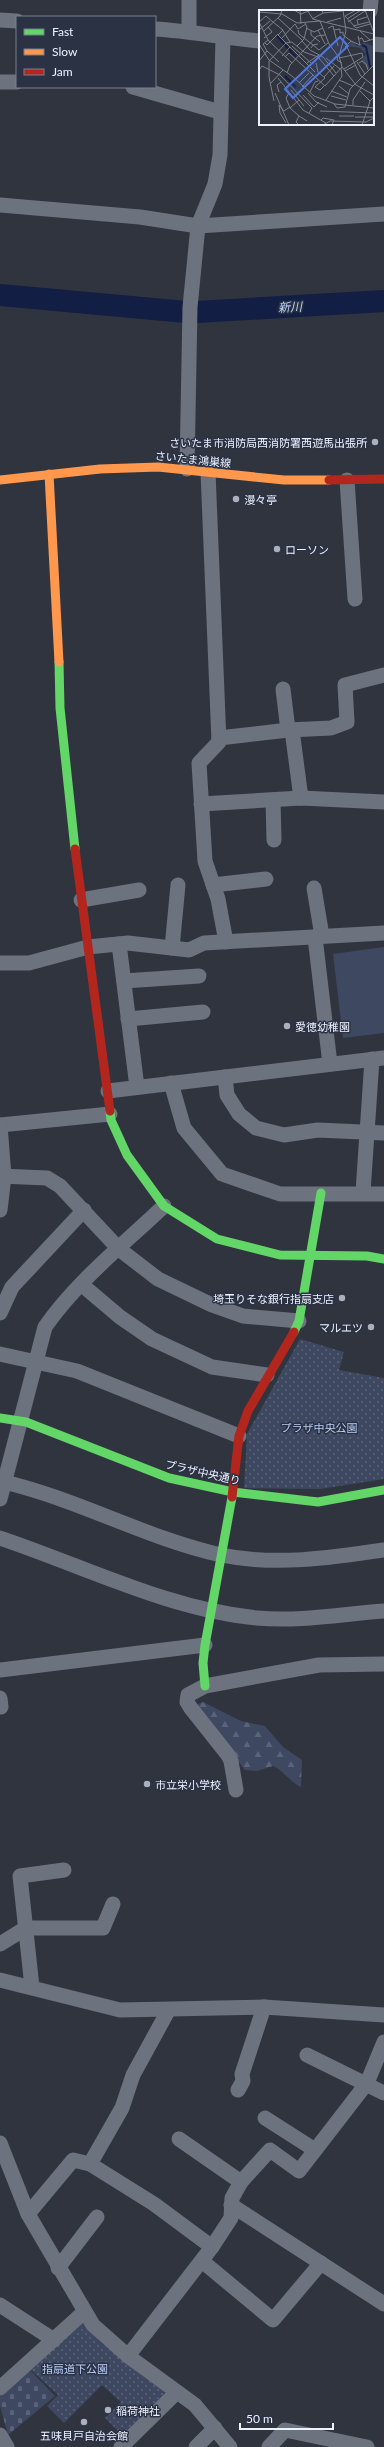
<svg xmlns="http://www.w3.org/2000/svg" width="384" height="2447" font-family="Lato,'Noto Sans JP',sans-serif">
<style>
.grass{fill:#3e4861}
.forest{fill:url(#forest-firs)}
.cemetery{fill:url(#cemetery-stones)}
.park{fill:url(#park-dots)}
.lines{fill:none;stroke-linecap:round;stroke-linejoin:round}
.river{stroke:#121e43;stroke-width:22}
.street{stroke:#6d727f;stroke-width:15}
.fast{stroke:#63d668;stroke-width:9}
.slow{stroke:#ff974d;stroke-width:9}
.jam{stroke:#b3261e;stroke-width:9}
.poi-dot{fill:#abb0bb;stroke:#2a3244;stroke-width:1.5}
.labels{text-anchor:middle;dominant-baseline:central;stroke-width:3;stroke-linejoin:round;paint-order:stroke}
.poi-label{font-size:11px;fill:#edf2fe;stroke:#2a3244;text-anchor:start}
.street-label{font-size:11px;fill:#edf2fe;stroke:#2a3244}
.park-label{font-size:11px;fill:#b9ccf7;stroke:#2a3244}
.water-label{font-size:12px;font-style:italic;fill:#bfd2fe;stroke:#2a3244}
.inset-river{fill:none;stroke:#121e43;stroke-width:2}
.inset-road{fill:none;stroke:#7c808b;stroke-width:1}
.view{fill:#5177e2;fill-opacity:0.15;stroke:#5177e2;stroke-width:2}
.inset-edge{fill:none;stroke:#edf2fe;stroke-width:2}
</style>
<defs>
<pattern id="forest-firs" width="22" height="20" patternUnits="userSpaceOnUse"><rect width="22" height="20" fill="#3e4861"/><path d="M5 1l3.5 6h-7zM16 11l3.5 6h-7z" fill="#5a6379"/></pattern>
<pattern id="cemetery-stones" width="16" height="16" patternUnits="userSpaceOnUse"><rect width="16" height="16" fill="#3e4861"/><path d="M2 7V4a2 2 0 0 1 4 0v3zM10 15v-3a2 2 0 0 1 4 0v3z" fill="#5a6379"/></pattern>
<pattern id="park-dots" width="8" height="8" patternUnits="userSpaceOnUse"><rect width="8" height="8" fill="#3e4861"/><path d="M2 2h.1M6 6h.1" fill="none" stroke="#5a6379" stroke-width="1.8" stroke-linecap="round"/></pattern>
</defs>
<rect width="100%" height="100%" fill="#30343e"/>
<path class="grass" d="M384,947v86l-41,5 -10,-84z"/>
<path class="forest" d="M203,1702l38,19 24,5 18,21 19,13 -1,27c-10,-4 -17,-16 -28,-21l-16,5 -12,-1 -49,-62 2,-4z"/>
<path class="cemetery" d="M29,2369l26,27 -47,39 -8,-29v-10z"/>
<g class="park">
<path d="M300,1339l44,13 -5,18 45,8v101l-64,10 -76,-1 3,-54z"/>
<path d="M86,2317l12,23 48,39c9,3 18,8 20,17l-42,41 -19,-19 16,-16 -19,-17 -38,38 -17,-17 11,-11 -29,-27z"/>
</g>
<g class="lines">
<g class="river">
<path d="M0,295l186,17"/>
<path d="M196,312l188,-11"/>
</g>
<g class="street">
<path d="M189,0v31"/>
<path d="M370,11l1,-11"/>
<path d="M0,20l17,1"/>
<path d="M155,29c36,2 69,9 105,12"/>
<path d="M373,44l11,1"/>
<path d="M0,82h17"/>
<path d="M133,87l87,25"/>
<path d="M0,205l140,12 58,9 186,-12"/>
<path d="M187,469l3,-162 8,-81 17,-42 5,-29 3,-117"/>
<path d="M208,472l11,270 -20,21 6,98 13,38 8,43"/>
<path d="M347,480l8,119"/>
<path d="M283,689l5,41"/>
<path d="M292,730l9,68"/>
<path d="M219,738l69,-8 43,-2 16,-6 -2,-37 39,-10"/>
<path d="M273,800l1,40"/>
<path d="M201,804l100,-6 83,4"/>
<path d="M213,885l53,-6"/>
<path d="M314,888l8,48"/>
<path d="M81,900l58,-10"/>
<path d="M315,937l15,127"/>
<path d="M119,944l18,143"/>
<path d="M172,948l6,-63"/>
<path d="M0,963h29l59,-16 40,-4 61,7 15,-7 180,-10"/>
<path d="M124,981l75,-5"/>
<path d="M128,1019l75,-7"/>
<path d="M225,1077l2,18 12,19 17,14 28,7 34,-5 66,3"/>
<path d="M171,1083l13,45 38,46 58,20h104"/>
<path d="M108,1091l276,-33"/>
<path d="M0,1125l110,-11"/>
<path d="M0,1176l47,2 13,8 59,63 39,30 54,26 31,11 56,5"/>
<path d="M363,1192l9,-133"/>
<path d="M0,1210l4,-34 -4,-51"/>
<path d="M81,1284l39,33 32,22 60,28 55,8"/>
<path d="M0,1313l12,-26 72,-77"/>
<path d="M0,1354l77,17 162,65"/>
<path d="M0,1481c76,17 145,57 221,74 53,11 110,3 163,-5"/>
<path d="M0,1499l45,-172c32,-46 78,-82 119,-121"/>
<path d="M0,1538c84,28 167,71 257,80 42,4 85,-4 127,-7"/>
<path d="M0,1670l205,-25"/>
<path d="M0,1698l1,9"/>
<path d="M236,1790l-5,-29 -3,-6 -38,-48 -3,-5 1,-7 17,-9 114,-21 65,-1"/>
<path d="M0,1944l26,-16h77l10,-24"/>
<path d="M0,1980l120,30 144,-3 120,8"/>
<path d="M32,1987l-12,-111 44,-6"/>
<path d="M307,2055l77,38"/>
<path d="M238,2090l5,-9 -1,-7 22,-67"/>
<path d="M265,2118l50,32"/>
<path d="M179,2139l62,43"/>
<path d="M0,2143l28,71 65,111 35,31 67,49 35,42"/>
<path d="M90,2164l64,40 58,43"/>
<path d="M231,2205l153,99"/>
<path d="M28,2214l45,-54 17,4 32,-56 11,-33 35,-64"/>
<path d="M202,2261l71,59 48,-57"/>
<path d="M58,2268l39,-51"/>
<path d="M0,2305l54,35"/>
<path d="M128,2356l84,-109 19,-29 1,-20 9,-16 29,-32 29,21 68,-88 17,-41"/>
<path d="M0,2388l84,-76"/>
<path d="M0,2435l7,12"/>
<path d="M121,2447l56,-55"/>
<path d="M196,2447l19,-19"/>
<path d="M269,2447l16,-17 82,17"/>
</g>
<g class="fast">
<path d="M59,662l1,46 15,141"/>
<path d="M110,1111l1,9 16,35 37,51 53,33 63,16 87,1 17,3"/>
<path d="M294,1332l5,-11 22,-128"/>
<path d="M0,1418l26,4 143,56 64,14 85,10 66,-12"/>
<path d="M205,1686l-2,-23 2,-18 27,-148"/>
</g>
<g class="slow">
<path d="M49,474l10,188"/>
<path d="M0,480l100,-11 58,-2 126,13h45"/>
</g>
<g class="jam">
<path d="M329,480l55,-1"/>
<path d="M75,849l35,262"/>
<path d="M232,1497l7,-61 9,-25 46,-79"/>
</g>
</g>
<g class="poi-dot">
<circle cx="375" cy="442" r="4"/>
<circle cx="236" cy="499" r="4"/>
<circle cx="277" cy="549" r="4"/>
<circle cx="287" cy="1026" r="4"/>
<circle cx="342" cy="1298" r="4"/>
<circle cx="371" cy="1327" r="4"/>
<circle cx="147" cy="1784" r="4"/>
<circle cx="108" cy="2410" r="4"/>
<circle cx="84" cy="2422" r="4"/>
</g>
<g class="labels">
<g class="poi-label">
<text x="367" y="442" text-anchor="end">さいたま市消防局西消防署西遊馬出張所</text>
<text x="244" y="499">漫々亭</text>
<text x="285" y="549">ローソン</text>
<text x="295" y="1026">愛徳幼稚園</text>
<text x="334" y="1298" text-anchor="end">埼玉りそな銀行指扇支店</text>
<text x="363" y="1327" text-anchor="end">マルエツ</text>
<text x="155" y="1784">市立栄小学校</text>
<text x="116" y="2410">稲荷神社</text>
<text x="84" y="2435" text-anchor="middle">五味貝戸自治会館</text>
</g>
<g class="street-label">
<text transform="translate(193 459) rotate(6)">さいたま鴻巣線</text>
<text transform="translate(203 1472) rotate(13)">プラザ中央通り</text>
</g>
<g class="park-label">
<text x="319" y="1427">プラザ中央公園</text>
<text x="75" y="2368">指扇道下公園</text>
</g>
<g class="water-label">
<text transform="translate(290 307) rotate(-3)">新川</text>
</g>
</g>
<g transform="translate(259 10)">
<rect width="115" height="115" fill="#30343e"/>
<path d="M93,31l5,5 7,-3 10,3v19l-6,4 -7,-8 5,-7 -6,-6 -12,-2z" fill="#3e4861"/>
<path class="inset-river" d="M18,26l19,21M103,35l4,2 4,20M26,66l11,11"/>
<path class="inset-road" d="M35,0l7,4 10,-4M41,0l1,14M48,0l6,9 7,2 9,23 9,12 -1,4 5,3M84,0l3,21 -7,25 3,11 14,18 18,10M106,0l9,23M0,2l23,2 15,9 23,-2 54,13M64,3l20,-2M86,6l11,12M86,6l11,-6M19,8l25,23M53,9l11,-6 -1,-3M88,9l14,-9M0,12l9,18 24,23M0,12l7,-6 7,6M14,12l10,8 -5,5 37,37M68,12l14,-4M89,12l17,-11M99,14l-1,-4 10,-3M94,16l16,-4M47,18l8,4 9,-4M69,18l5,-2 5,20M97,18l14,-4M23,19l8,13M0,20l11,-9M39,20l1,4 14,11 5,-1M52,20v5l9,7M59,20l7,14M75,20l6,-1v4l3,-1v3M5,21l16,-15 2,-6M101,21l10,9 4,-1M84,25l8,6 -6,6M5,28l8,-6 -4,-5M22,29l14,-15 3,5 8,-5M100,29l3,-1 2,4 6,-2M43,31l8,9 13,7 13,16M92,31l9,4 -2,-9M6,33l2,2 11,-11M0,34l10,16 23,16 22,20 21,8 39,4M33,36l19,17M38,36l7,-7 3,-12 -2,-4M88,37l13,28 14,11M52,38l2,-3 6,5 9,-7M8,41l12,11M23,46l8,-9M26,47l4,-4 36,33 17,-19M67,48l14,11M80,48l23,-5 1,4M0,51l8,-10 -4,-7 5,-4M98,52l8,12M48,53l12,-8M57,53l2,9 7,6 -10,9 5,3 4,-4M100,53l3,-2 4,3 2,6M85,59l19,-12M0,60l3,-4 18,9 32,33 -3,5M86,61l11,-6M28,63l3,-8 27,-29 8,-1M65,67l10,-11M19,68l25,32 23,13M80,70l14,6M12,73l12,-13M40,73l10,-10M80,76l10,8M43,77l11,-12M32,80l13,16M72,81l16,6M101,81l10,10M20,82l-2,-7 4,-3M51,82l5,-10 3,-1M16,83l14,32M30,83l-3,5 4,10M49,83l8,9 11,5M44,85l11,12 5,-5M72,86l15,4M67,90l16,-24 -1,-8M15,91l-5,-24v-16l17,-18 6,-1 12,10 14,5 16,19M75,94l3,4 8,-1 5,-18 24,-24M94,95v-5l12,-18M61,101l54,2M40,106l-9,-8 9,-8M80,106h15M96,107h19M62,110l2,-2 11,2 -2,5M27,113l-6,-10 -1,-8 5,6 6,-4M40,115l-3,-3 3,-6 8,5M64,115l7,-4 36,1 8,-4M103,115l8,-24 4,-4"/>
<path class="view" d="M81,27l8,9 -55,52 -8,-9z"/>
<rect width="115" height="115" class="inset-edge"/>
</g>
<rect x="16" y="16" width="140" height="72" fill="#2a3244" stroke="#787f8e"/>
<rect x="24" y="29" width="20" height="6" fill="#63d668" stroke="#787f8e"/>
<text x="52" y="36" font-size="12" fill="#edf2fe">Fast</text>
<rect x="24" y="49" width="20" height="6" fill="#ff974d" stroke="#787f8e"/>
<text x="52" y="56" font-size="12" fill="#edf2fe">Slow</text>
<rect x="24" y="69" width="20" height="6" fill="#b3261e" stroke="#787f8e"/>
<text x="52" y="76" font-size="12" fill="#edf2fe">Jam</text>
<path d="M240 2423v6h93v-6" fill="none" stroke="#edf2fe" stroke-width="2"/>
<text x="246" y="2423" font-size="12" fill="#edf2fe" stroke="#2a3244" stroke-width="3" paint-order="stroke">50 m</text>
</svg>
